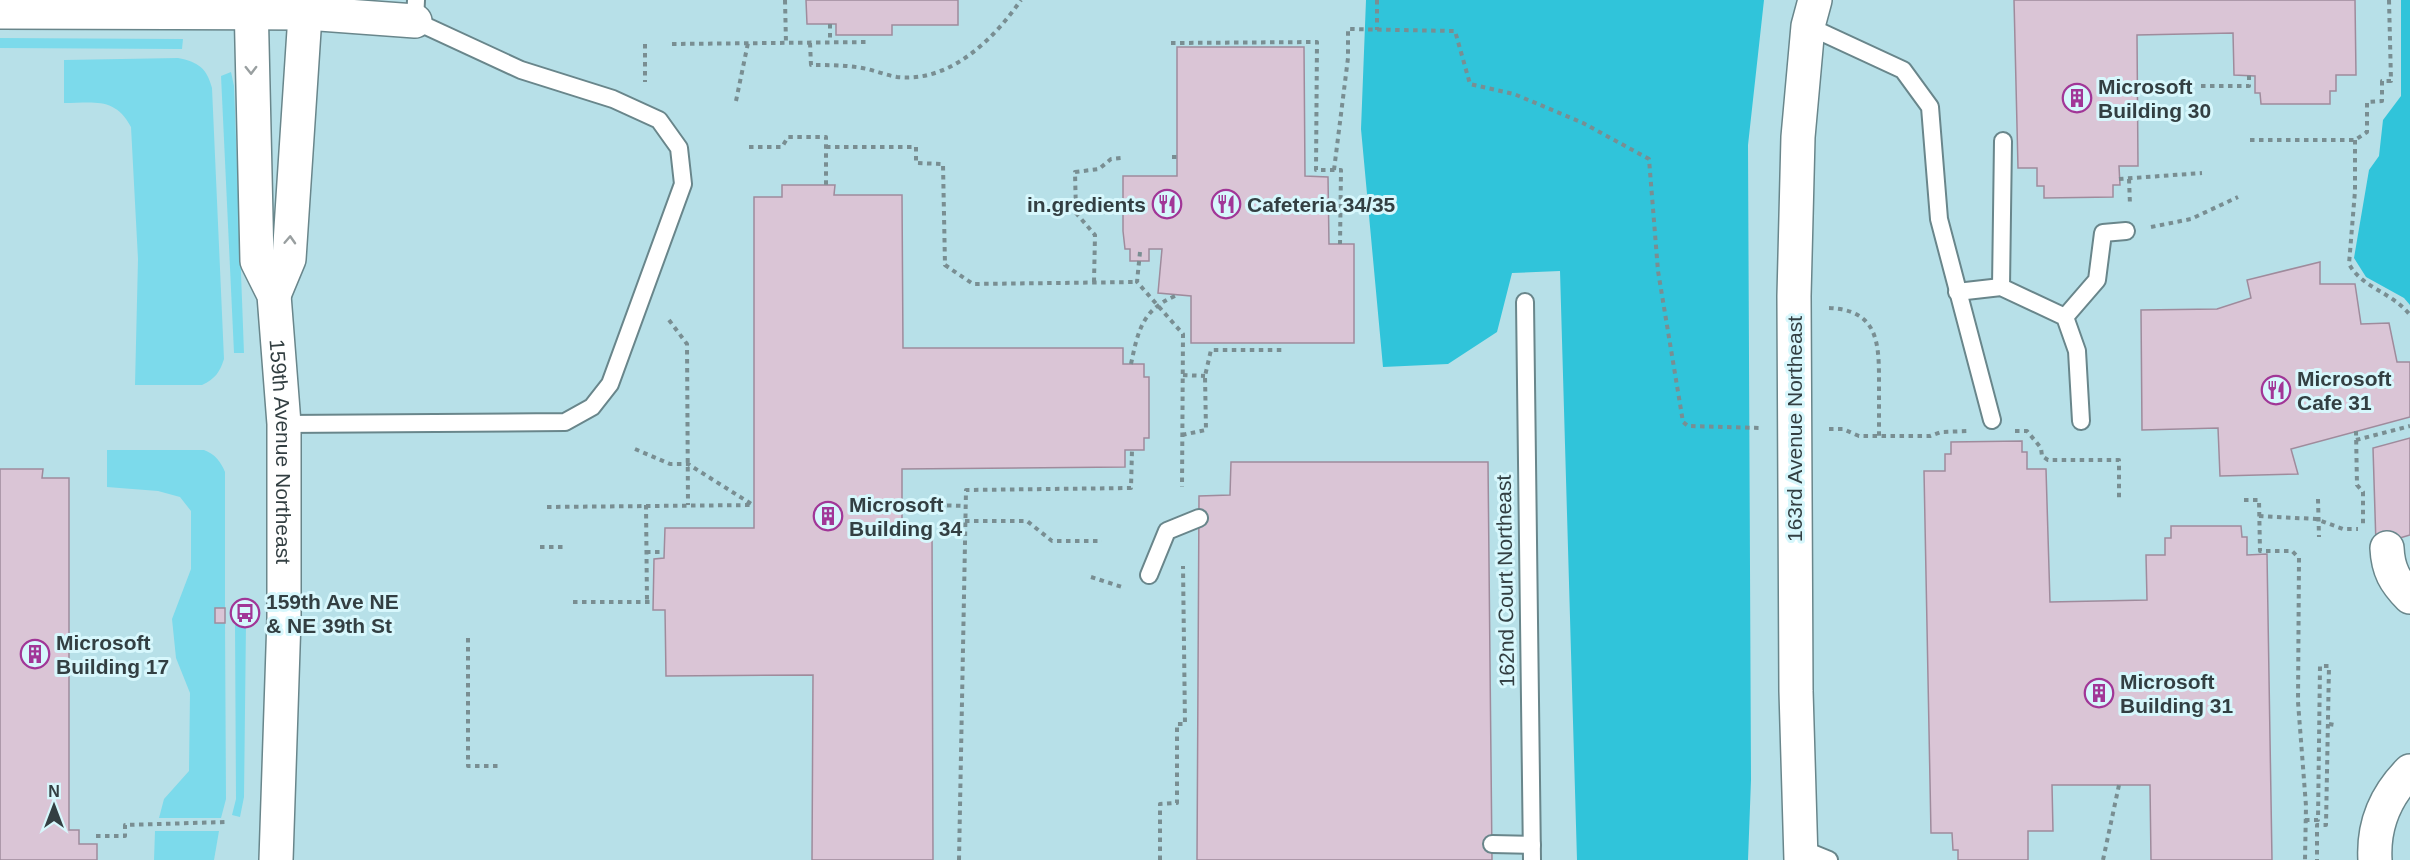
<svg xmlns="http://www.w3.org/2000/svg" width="2410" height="860" font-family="Arial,sans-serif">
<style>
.built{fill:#b7e0e8}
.green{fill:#7cdaeb}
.forest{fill:#30c4da}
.building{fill:#dac5d6;stroke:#9f8b9c;stroke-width:1.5}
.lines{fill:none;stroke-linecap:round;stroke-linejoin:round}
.lane-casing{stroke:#69868b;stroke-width:20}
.street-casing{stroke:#69868b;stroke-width:36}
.path{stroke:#798e92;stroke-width:4;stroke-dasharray:4.5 4.5;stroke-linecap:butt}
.lane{stroke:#fff;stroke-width:16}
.street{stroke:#fff;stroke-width:33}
.oneway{stroke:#999fa0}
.labels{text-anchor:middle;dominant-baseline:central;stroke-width:6;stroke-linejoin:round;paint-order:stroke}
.poi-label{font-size:21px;font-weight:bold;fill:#333f42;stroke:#d7f7fc;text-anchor:start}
.street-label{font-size:21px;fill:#333f42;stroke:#d7f7fc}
</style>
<rect width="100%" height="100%" fill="#cae9ef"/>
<rect class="built" x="0" y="0" width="2410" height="860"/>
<g class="green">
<path d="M0,38l183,1 -1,10 -182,-1z"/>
<path d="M178,58c20,4 29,10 34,30l12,271c-4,13 -9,20 -22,26h-67l3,-126 -7,-132c-16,-30 -36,-24 -67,-24v-43z"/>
<path d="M231,72l3,14 10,267h-10l-13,-277z"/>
<path d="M107,450h97c11,4 17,12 21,22v136h-10v15h10l1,176 -5,19h-62l5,-19 25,-28 1,-78 -14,-35 -4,-39 19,-50v-58l-11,-14 -22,-6 -51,-4z"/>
<path d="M235,623h11l-2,174 -4,20 -8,-2 4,-16z"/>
<path d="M155,831h64l-5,29h-60z"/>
</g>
<g class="forest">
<path d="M1366,0h398l-16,145 3,635 -3,80h-171l-17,-589 -48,2 -15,59 -49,32 -65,3 -22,-238z"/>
<path d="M2401,0h9v305l-6,-7 -38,-21 -12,-19 15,-88 10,-14 4,-36 18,-24z"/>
</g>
<g class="building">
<path d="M806,0h152v25h-66v10h-56v-11h-29z"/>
<path d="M2014,0h341l1,75h-20v16h-6v13h-69l-1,-11h-5v-17l-21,-1 -1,-42 -96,2 1,131h-19l1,19h-7v12l-69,1v-12h-7v-18h-19z"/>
<path d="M1177,47h127l1,129 23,1 1,67h25v99h-163v-47l-33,-3 4,-44h-13v12h-19v-12h-5l-2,-18v-55h54z"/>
<path d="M782,185h53l-1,10h68l1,153h220v16h21v13h5v61h-5v12h-19v17l-223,2v58h30l1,333h-121l1,-185 -147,1 -1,-66h-12l1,-51 10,-1 1,-30h89v-331h28z"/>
<path d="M2320,262v22h35l6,40 28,-1 8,39h13v55l-119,32 7,25 -78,2 -2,-48 -76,2 -1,-120 76,-1 34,-11 -4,-18z"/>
<path d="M2410,438v97l-34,10 -3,-97z"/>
<path d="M2022,441v11h5v17h19l4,133 97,-2 -1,-45h19v-17h6v-12h70l1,11h5v18l20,-1 5,306h-121l-1,-75h-98l1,46h-25v29h-70v-10h-5l-1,-17h-21l-7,-362h21v-17h6v-12z"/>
<path d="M1231,462h257l4,398h-295l2,-364 31,-1z"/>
<path d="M0,469h43l-1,9h27v352h10v14h18v16h-97z"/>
<rect x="215" y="608" width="10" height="15"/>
</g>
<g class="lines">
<g class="lane-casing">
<g id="lane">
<path d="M1808,26l95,44 27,37 9,112 53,201"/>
<path d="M2001,287l2,-146"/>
<path d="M1957,292l44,-5 64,30 12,34 4,70"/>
<path d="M1525,302l7,558"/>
<path d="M2065,317l32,-37 6,-47 23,-2"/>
<path d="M284,424l281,-2 27,-15 18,-23 73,-200 -4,-36 -20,-28 -46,-21 -92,-29 -106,-49 1,-21"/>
<path d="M1149,575l18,-44 32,-13"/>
<path d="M1492,844l40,1"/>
<path d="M1802,849l27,11"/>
</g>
</g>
<g class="street-casing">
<g id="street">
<path id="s1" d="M251,0l6,261 17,34 10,129v194l-8,242"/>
<path d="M0,12l306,1 109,8"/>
<path d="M274,295l15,-36 17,-259"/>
<path d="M2387,548c1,22 8,34 23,49"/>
<path d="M1801,860l-5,-169 -2,-395 4,-159 10,-111 7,-26"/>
<path d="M2375,860c-2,-35 11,-65 35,-89"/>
</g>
</g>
<g class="path">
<path d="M785,0l1,43"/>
<path d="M1377,0v30"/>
<path d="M830,24v18"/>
<path d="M810,43l1,22c17,0 34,0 51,3 12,2 23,7 35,9 53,6 97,-38 124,-77"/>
<path d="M1171,43l146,-1 -1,128h25l-1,74"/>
<path d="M645,44v38"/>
<path d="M672,44l197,-2"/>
<path d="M2201,86h48v-11"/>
<path d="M736,101l12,-58"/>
<path d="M2250,140h105l12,-8v-30l15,-1v-20h9l-2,-81"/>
<path d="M2355,140v51l-6,73c13,24 43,28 61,51"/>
<path d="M749,147h33l6,-10h38v48"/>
<path d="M826,147h90v16l27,1 2,101 28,19 164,-2"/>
<path d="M1172,157h5"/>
<path d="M1334,170l14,-112v-29l107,2 15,53 44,10 69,29 66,36 9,112 25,151 5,4 73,2"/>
<path d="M2119,179l83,-6"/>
<path d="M2129,179l1,26"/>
<path d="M2151,227l40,-8 47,-22"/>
<path d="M1140,252l-3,30 46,52 -1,153"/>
<path d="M1094,282l1,-47 -19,-22 -1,-41 24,-3 12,-10 10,-1"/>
<path d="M1829,308c48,2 50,33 50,72 0,19 0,37 0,56"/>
<path d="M669,320l18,24 1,161"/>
<path d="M1131,364c7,-33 11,-54 44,-68"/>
<path d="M1183,375l22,1"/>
<path d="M1829,429h14l16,7h71l11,-4 27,-1"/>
<path d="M2015,431h12l14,17 1,8 6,4h71v41"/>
<path d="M2356,431l1,54 6,7v32"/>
<path d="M1182,435l24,-5 -1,-54 6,-26h71"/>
<path d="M2356,440l54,-14"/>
<path d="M635,449l35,15h18l65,41"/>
<path d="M2318,499l1,38"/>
<path d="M2244,500h15l1,51h32l7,7 -1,144 8,104 -1,54"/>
<path d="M902,504l63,2"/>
<path d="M646,505l1,97"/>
<path d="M547,507l207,-2"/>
<path d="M2259,516l57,3 27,10h15"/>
<path d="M965,521h62l25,20h50"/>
<path d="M540,547h27"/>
<path d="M646,552h18"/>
<path d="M1091,577l31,10"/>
<path d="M573,602h80"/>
<path d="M468,638v128h32"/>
<path d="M2329,724l6,1"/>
<path d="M2305,820h13l2,-154h9l-3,159h-9v35"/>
<path d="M96,836h29v-11l101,-3"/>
<path d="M959,860l7,-370 165,-2 1,-38"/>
<path d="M1160,860v-56l17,-1v-79h8l-2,-158"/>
<path d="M2103,860l16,-75"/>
</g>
<use href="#lane" class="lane"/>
<use href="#street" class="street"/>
</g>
<defs><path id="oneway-chevron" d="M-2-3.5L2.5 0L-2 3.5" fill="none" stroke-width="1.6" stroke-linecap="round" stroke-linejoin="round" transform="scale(1.5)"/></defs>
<g class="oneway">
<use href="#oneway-chevron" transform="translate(251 70) rotate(89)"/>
<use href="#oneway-chevron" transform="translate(290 240) rotate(-87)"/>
</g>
<defs>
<g id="building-ring" transform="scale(1.5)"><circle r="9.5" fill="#d7f7fc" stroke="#a13697" stroke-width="1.5"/><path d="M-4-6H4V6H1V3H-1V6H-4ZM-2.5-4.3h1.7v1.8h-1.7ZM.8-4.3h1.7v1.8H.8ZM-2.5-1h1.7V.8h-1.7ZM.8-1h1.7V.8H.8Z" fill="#a13697"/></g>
<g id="restaurant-ring" transform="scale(1.5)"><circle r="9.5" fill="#d7f7fc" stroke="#a13697" stroke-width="1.5"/><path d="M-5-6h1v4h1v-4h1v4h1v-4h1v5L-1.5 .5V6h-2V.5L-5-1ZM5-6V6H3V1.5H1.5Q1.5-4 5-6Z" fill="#a13697"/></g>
<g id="bus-ring" transform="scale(1.5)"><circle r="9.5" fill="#d7f7fc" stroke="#a13697" stroke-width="1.5"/><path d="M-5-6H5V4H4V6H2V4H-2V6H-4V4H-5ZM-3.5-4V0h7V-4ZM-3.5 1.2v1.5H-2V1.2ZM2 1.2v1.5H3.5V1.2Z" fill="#a13697"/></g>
</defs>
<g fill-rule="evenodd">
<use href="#building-ring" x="2077" y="98"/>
<use href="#restaurant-ring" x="1167" y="204"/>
<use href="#restaurant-ring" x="1226" y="204"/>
<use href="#restaurant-ring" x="2276" y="390"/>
<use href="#building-ring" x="828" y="516"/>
<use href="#bus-ring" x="245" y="613"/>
<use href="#building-ring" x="35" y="654"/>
<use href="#building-ring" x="2099" y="693"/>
</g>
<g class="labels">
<g class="poi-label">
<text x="2098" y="86">Microsoft<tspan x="2098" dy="24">Building 30</tspan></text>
<text x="1146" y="204" text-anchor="end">in.gredients</text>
<text x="1247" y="204">Cafeteria 34/35</text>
<text x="2297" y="378">Microsoft<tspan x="2297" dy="24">Cafe 31</tspan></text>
<text x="849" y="504">Microsoft<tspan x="849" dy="24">Building 34</tspan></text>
<text x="266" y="601">159th Ave NE<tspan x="266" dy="24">&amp; NE 39th St</tspan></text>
<text x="56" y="642">Microsoft<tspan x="56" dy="24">Building 17</tspan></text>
<text x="2120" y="681">Microsoft<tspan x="2120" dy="24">Building 31</tspan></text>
</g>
<g class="street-label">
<text transform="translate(1794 429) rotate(-90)">163rd Avenue Northeast</text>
<text stroke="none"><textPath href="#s1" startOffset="456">159th Avenue Northeast</textPath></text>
<text transform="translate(1505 581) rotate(-91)">162nd Court Northeast</text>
</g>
</g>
<g transform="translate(54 806)" stroke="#d7f7fc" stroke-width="4.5" paint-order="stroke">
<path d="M0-4.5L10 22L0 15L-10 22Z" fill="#333f42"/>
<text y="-9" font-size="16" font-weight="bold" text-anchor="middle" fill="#333f42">N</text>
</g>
</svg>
